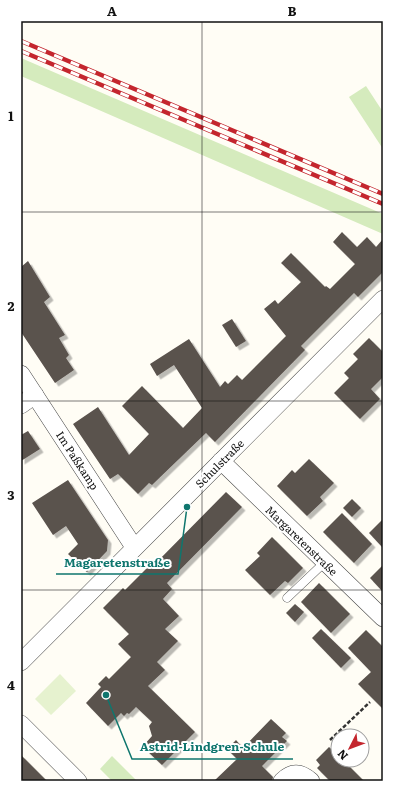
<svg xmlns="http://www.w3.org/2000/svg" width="404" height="802" font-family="Literata,serif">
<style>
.green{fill:#d5ebbd}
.pitch{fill:#e6f2cf}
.building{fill:#5a524d;filter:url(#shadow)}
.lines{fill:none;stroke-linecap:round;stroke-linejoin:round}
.lane-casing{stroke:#444;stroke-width:9}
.street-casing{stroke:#444;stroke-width:18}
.path{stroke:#333;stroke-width:2.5;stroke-dasharray:4 2;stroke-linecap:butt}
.lane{stroke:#fff;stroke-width:8}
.street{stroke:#fff;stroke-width:17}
.rail-casing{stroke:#c4262e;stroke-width:4.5}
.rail{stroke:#fff;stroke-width:3;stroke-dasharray:9;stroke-linecap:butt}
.grid{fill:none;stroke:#111;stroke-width:1;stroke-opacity:0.55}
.labels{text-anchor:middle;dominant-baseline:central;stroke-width:4;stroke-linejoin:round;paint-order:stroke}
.street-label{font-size:11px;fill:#111;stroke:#fff}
.leader{fill:none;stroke:#0f766e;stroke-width:1.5}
.callout-dot{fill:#0f766e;stroke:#fff;stroke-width:1.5}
.callout-label{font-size:12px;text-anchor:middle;font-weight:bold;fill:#0f766e;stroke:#fff;stroke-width:4;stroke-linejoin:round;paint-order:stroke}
.neatline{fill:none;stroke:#111;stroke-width:1.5}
.grid-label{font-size:13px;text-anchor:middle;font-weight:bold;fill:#111}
</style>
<defs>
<filter id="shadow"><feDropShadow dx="3.5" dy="3.5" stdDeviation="0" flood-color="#0004"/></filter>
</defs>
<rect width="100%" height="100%" fill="#fffdf5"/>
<g class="green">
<path d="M21,58l362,156v20l-362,-158z"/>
<path d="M366,86l17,26v37l-34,-52z"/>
<path d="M112,756l25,25h-25l-12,-12z"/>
</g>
<path class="pitch" d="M60,674l16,17 -25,24 -16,-16z"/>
<g class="building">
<path d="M342,232l15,15 10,-10 9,10 7,-8v33l-25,25 -4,-4 -53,53 4,4 -90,92 -9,-9 -54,52 -3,-2 -11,11 -20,-20 -8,5 -37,-55 25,-17 31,48 20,-21 -27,-28 20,-20 41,42 19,-20 -28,-43 -17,11 -7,-12 39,-25 31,48 5,-6 3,3 9,-9 5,5 44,-44 -22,-27 11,-9 3,4 23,-22 -20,-19 10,-10 34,34 1,-1 4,3 25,-25 -22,-22z"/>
<path d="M28,261l22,36 -6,5 21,33 -6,3 10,17 -3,3 8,12 -19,13 -34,-51v-65z"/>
<path d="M232,319l14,22 -10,6 -14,-22z"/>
<path d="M369,338l14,14v25l-12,12 9,10 -20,20 -26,-26 15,-15 -5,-5 14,-14 -5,-5z"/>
<path d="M28,431l12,18 -19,12v-26z"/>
<path d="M309,459l25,24 -14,14 3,4 -16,15 -30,-30 15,-16 3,3z"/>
<path d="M68,480l40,60 -1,11 -20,21 -19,-18 10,-10 -12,-18 -13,9 -21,-32z"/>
<path d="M226,492l16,15 -75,76 5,6 -9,10 16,17 -14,13 13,12 -21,21 8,8 -17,16 47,46 -33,33 -16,-15 2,-2 -4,-3 8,-9 -3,-10 3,-4 -16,-15 -7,7 -2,-1 -3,3 -3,-3 -13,13 -22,-23 15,-16 -3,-3 8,-8 3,3 22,-22 -13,-13 11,-10 -26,-26 20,-20 2,2 25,-25 2,2z"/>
<path d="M352,499l9,9 -9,9 -9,-9z"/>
<path d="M342,513l30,31 -18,19 -31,-31z"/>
<path d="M383,519v29l-14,-15z"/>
<path d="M272,537l31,31 -15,15 -3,-2 -15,14 -25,-25 15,-14 -3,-3z"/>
<path d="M383,565v27l-13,-14z"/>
<path d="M319,583l31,31 -19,19 -30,-31z"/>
<path d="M295,604l9,8 -9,10 -9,-9z"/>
<path d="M321,629l30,29 -10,10 -29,-30z"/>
<path d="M366,630l17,17v62l-25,-25 13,-12 -23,-24z"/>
<path d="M271,719l15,14 -4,4 5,4 -25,25 11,11 -1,4h-58l23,-22 -10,-10 9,-9 7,8z"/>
<path d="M329,747l9,8v5h5l21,21h-34l-13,-13 3,-3 -4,-5z"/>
<path d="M21,755l26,26h-26z"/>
</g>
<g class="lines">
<g class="lane-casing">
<path id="lane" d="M287,598l38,-36"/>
</g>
<g class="street-casing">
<g id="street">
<path d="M21,374l113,173"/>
<path d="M21,405l14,-10"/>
<path d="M221,461l162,157"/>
<path d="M21,662l362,-363"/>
<path d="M21,724l57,57"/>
<path d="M282,781c10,-10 19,-9 29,0"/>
</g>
</g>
<path class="path" d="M330,740l40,-38"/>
<use href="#lane" class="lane"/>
<use href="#street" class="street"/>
<g class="rail-casing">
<g id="rail">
<path d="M21,41l362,153"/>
<path d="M21,51l362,153"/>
</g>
</g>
<use href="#rail" class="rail"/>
</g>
<path class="grid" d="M202,21v760M21,212h362M21,401h362M21,590h362"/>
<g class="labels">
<g class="street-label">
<text transform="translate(78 460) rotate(57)">Im Paßkamp</text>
<text transform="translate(219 463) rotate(-45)">Schulstraße</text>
<text transform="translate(302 540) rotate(44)">Margaretenstraße</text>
</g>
</g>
<path class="leader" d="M187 507L178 574H56M106 695L132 759H293"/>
<g class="callout-dot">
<circle cx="187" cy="507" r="4"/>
<circle cx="106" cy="695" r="4"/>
</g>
<g class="callout-label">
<text x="117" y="567">Magaretenstraße</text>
<text x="212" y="751">Astrid-Lindgren-Schule</text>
</g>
<rect width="404" height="802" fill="none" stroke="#ffffff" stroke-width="44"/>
<g transform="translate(350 748) rotate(228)"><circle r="19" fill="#ffffff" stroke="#a0a0a0"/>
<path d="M0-3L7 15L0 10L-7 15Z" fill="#c4262e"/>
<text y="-6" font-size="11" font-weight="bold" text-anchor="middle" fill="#111111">N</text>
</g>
<rect x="22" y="22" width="360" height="758" class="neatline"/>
<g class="grid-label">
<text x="112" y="16">A</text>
<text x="292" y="16">B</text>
<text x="11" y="121">1</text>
<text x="11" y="311">2</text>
<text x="11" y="500">3</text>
<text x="11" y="690">4</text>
</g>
</svg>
